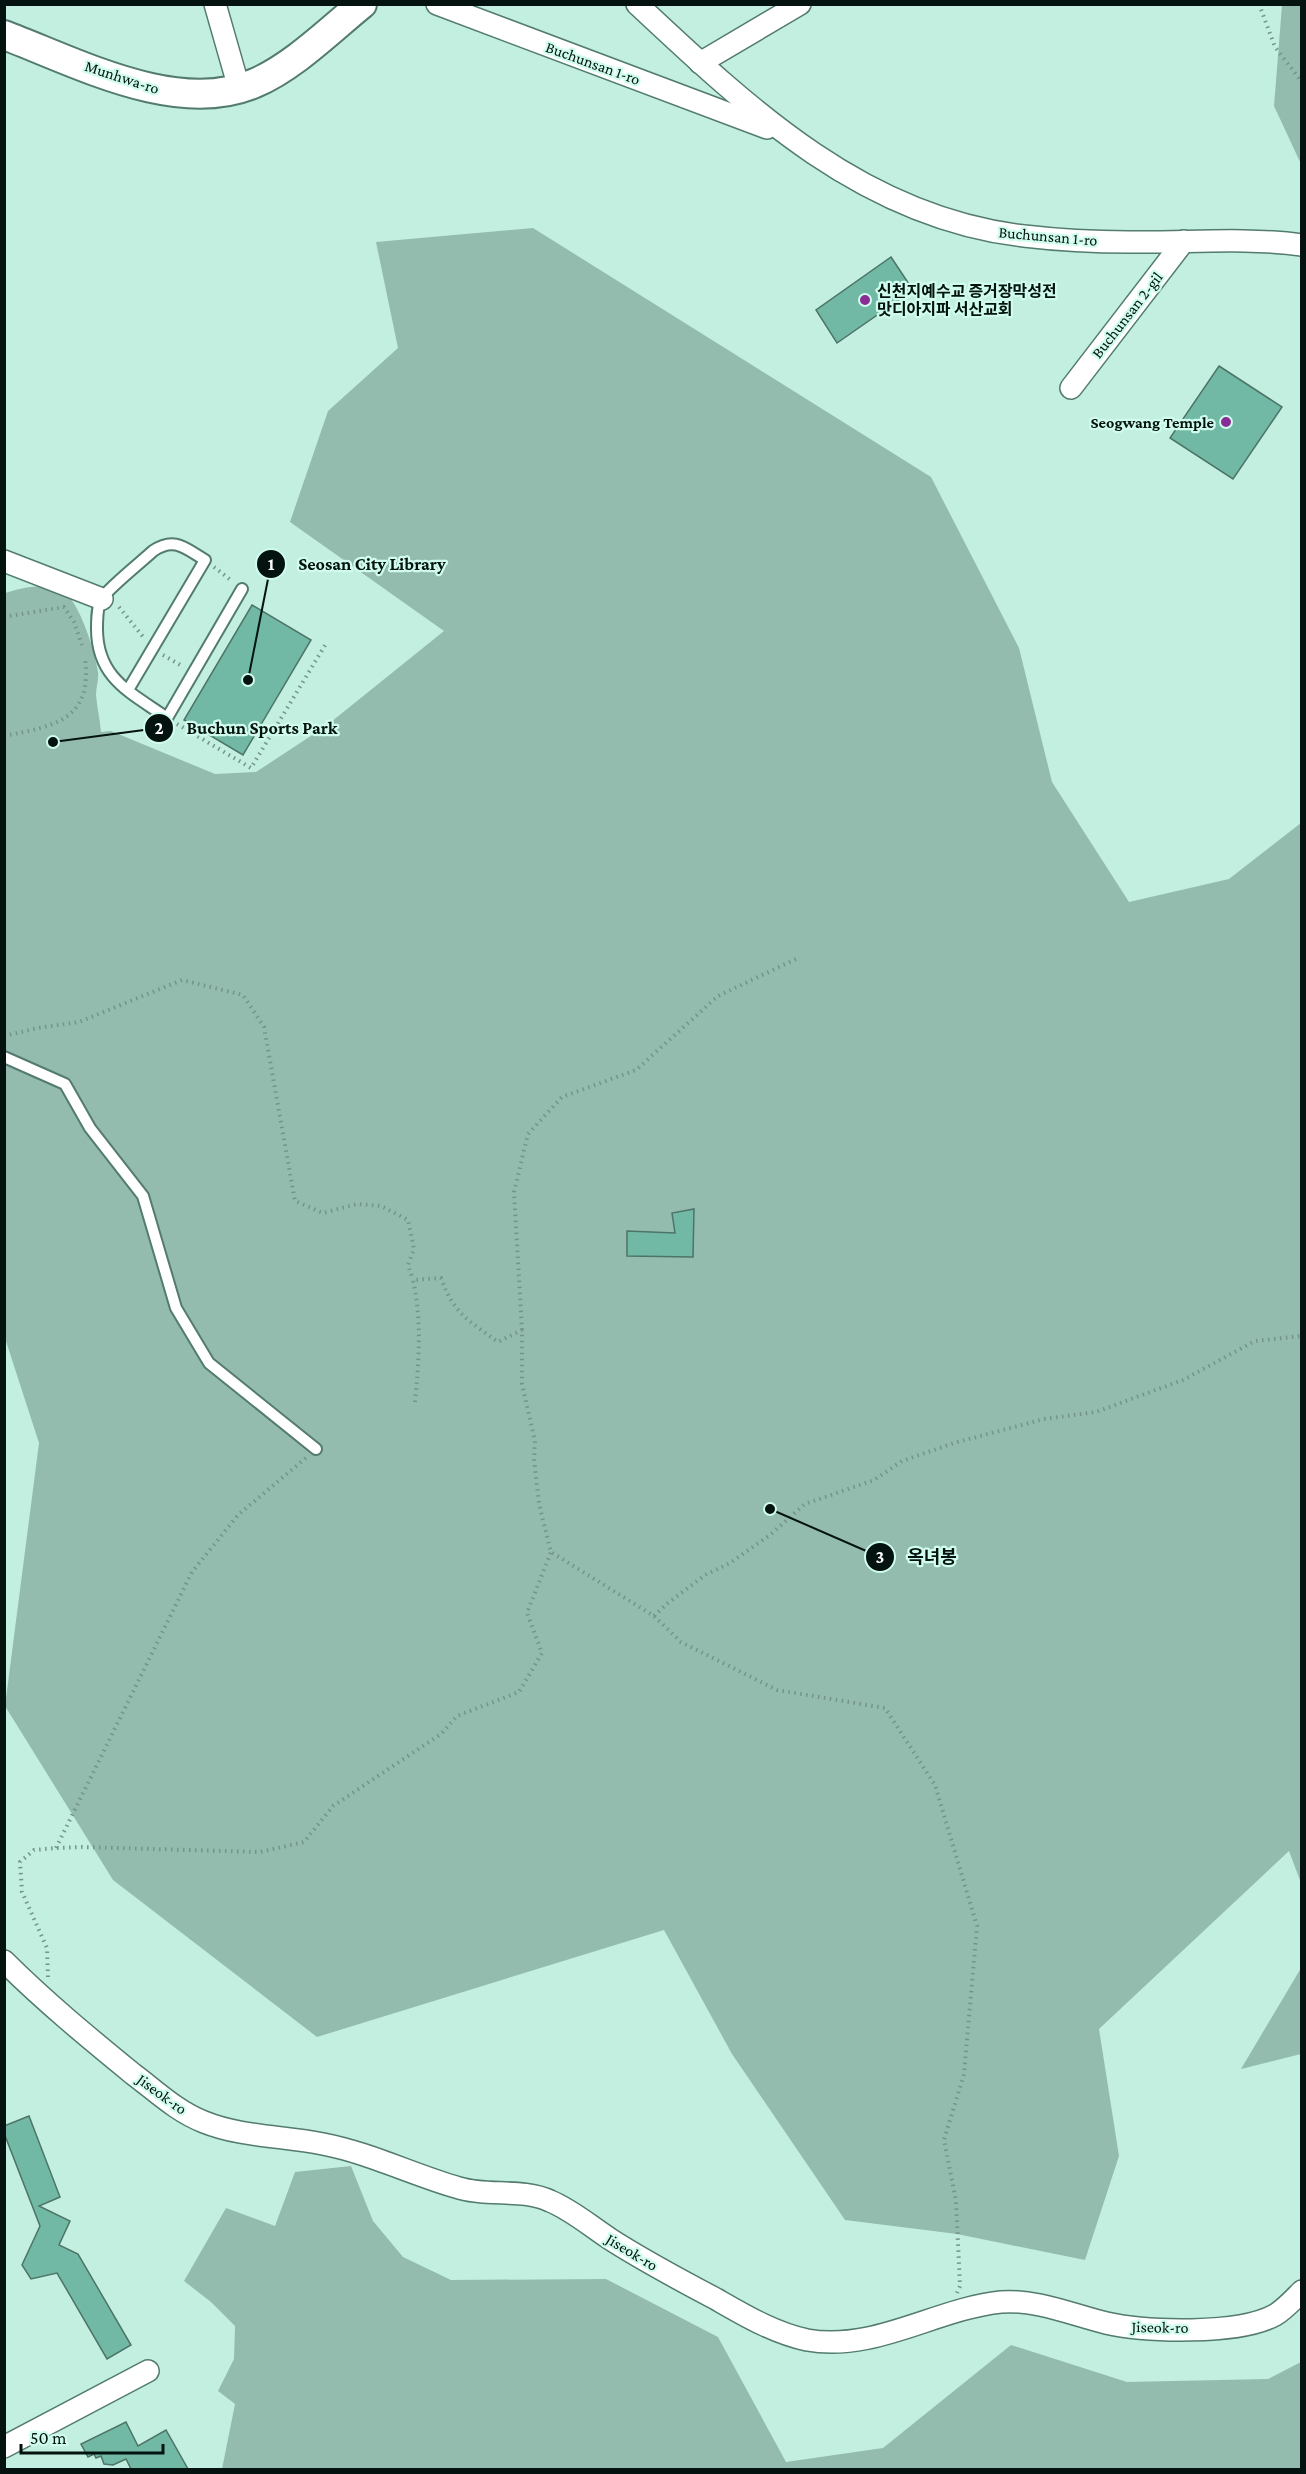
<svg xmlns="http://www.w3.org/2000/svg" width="1306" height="2474" font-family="'Crimson Pro','Noto Sans KR',serif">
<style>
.green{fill:#93bcae}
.building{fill:#71b9a4;stroke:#4c7467;stroke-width:1.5}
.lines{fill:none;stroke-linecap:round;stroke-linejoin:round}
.lane-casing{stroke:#537b6f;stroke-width:14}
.street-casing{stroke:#537b6f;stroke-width:24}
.secondary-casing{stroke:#537b6f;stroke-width:32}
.path{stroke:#74948a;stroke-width:4;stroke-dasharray:1.5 4.5;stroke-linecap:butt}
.lane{stroke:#fff;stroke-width:10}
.street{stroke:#fff;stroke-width:21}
.secondary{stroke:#fff;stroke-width:28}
.poi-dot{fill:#8a2c96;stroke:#d0fcee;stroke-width:2}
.labels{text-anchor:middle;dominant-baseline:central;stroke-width:4.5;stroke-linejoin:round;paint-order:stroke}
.street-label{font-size:16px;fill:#04130f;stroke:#d0fcee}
.poi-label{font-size:16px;font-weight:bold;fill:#04130f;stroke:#d0fcee;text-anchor:start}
.leader{fill:none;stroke:#04130f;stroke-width:2}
.callout-dot{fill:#04130f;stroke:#d0fcee;stroke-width:2}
.mark-label{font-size:18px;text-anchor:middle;font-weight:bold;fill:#fff}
.callout-label{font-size:18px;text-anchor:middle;font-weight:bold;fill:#04130f;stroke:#d0fcee;stroke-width:4.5;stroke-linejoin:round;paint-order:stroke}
</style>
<rect width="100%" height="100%" fill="#c3efe0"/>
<g class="green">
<path d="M1282,5h19v159l-27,-58z"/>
<path d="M533,228l398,249 88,171 33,134 77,120 100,-23 72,-56v1060l-12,-32 -190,178 20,127 -34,104 -128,-26 -112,-14 -113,-166 -68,-124 -347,107 -204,-157 -108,-174 34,-263 -35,-108 1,-742c16,-5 42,-12 59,-1 16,11 31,60 34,80 1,8 -2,15 -2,23 1,12 4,25 5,37l10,-1 104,43 41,-2 70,-46 118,-95 -154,-109 38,-111 70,-63 -22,-106z"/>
<path d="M1301,1968v86l-60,15z"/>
<path d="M351,2166l22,55 30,36 48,23 155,-1 112,58 68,125 97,-14 128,-103 116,37 141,-3 33,-17v107h-1079l13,-65 -17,-13 16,-32 1,-33 -24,-24 -27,-21 42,-73 49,18 20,-54z"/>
</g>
<g class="building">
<path d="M891,257l22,33 -76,53 -21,-33z"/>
<path d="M1219,366l63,41 -49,72 -63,-41z"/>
<path d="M252,605l59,35 -68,115 -59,-35z"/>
<path d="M694,1209l-1,48 -66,-1v-25l48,2 -3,-20z"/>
<path d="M29,2116l31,81 -21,9 31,15 -11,24 19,9 53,91 -24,14 -50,-86 -26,6 -9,-14 18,-39 -36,-93v-7z"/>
<path d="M126,2422l12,24 28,-16 22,39h-57l-5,-10 -13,6 -9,-1 -3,-8 -5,2 -2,-4 -6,3 -7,-13z"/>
</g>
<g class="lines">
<g class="lane-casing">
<g id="lane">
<path d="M128,690l77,-130c-19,-11 -30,-24 -52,-9 -13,12 -41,34 -51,47 -5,7 -5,22 -5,31 0,50 35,64 70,89l75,-129"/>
<path d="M4,1057l61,27 25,44 53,68 33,112 33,55 107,86"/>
</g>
</g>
<g class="street-casing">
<g id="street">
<path d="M215,4l24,84"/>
<path d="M437,4l330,124"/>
<path d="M637,4c112,105 227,214 387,232 34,4 70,6 105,6 57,1 115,-5 173,3"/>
<path d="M700,63l100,-59"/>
<path d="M1071,388l113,-147"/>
<path d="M4,561l98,38"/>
<path d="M4,1961c40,40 85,77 129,113 23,17 43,37 71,48 37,15 80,14 119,22 47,9 90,31 136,44 29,9 63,0 91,13 22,9 40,25 60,38 34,22 70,41 106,60 28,16 58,34 91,41 68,12 128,-31 194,-38 35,-3 72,13 105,21 40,9 133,12 169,-8 10,-6 18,-15 27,-24"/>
<path d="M4,2447l144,-76"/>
</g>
</g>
<g class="secondary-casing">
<path id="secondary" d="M4,35c72,27 174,82 251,48 38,-16 75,-53 107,-79"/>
</g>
<g class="path">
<path d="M1259,4l16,43 27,35"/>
<path d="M214,567l18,14"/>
<path d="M119,607l25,31"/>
<path d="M4,617l60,-10 10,15 8,23"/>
<path d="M163,655l19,11"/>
<path d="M177,724l74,44 76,-126"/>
<path d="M4,736c50,-10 89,-15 81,-78"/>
<path d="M4,1036l34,-8 41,-6 103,-42 61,15 21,32 31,174 28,12 34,-9 24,2 27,14 6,29 -6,16 5,15"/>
<path d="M522,1330l-8,-138 14,-58 34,-37 74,-27 82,-74 78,-37"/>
<path d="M415,1402c4,-42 7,-81 -2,-122l28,-2c12,35 28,43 57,64l24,-12v54l13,57 -1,18 5,45 12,48 103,64 27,26 96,48 108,18 50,77 42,141 -13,148 -20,66 12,61 4,85 -3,7"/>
<path d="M654,1616l14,-13 37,-28 25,-12 40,-28 35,-31 69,-24 28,-19 52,-18 90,-24 52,-7 87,-32 72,-39 47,-5"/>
<path d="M56,1848l136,-276 46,-57 69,-58"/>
<path d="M48,1977l-1,-29 -25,-56 -2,-30 14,-12 22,-2 26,-1 178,5 44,-10 29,-36 108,-72 16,-18 62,-24 23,-39 -15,-40 24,-61"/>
</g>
<use href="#lane" class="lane"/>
<use href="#street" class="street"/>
<use href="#secondary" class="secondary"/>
</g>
<g class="poi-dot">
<circle cx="865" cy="300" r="6"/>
<circle cx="1226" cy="422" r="6"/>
</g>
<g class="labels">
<g class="street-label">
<text transform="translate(593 63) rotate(20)">Buchunsan 1-ro</text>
<text transform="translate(122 77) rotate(18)">Munhwa-ro</text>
<text transform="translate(1048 236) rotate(5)">Buchunsan 1-ro</text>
<text transform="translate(1127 315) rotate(-52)">Buchunsan 2-gil</text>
<text transform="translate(162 2094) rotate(36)">Jiseok-ro</text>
<text transform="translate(632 2252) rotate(31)">Jiseok-ro</text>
<text transform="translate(1160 2327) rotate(1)">Jiseok-ro</text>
</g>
<g class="poi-label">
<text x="877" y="291">신천지예수교 증거장막성전<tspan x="877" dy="18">맛디아지파 서산교회</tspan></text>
<text x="1214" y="422" text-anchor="end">Seogwang Temple</text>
</g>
</g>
<path class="leader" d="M248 680L271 564M53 742L159 728M770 1509L880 1557"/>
<g class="callout-dot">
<circle cx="248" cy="680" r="6"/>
<circle cx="53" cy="742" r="6"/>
<circle cx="770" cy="1509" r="6"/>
<circle cx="271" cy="564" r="15"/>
<circle cx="159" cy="728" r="15"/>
<circle cx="880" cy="1557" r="15"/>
</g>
<g class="mark-label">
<text x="271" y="570">1</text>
<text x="159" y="734">2</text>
<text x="880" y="1563">3</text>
</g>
<g class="callout-label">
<text x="372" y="570">Seosan City Library</text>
<text x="262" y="734">Buchun Sports Park</text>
<text x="932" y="1563">옥녀봉</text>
</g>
<rect width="1306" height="2474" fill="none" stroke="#04130f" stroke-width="12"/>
<path d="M21 2444v9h142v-9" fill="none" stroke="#04130f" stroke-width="3"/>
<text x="30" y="2444" font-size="18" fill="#04130f" stroke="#d0fcee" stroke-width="4.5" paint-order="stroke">50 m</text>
</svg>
